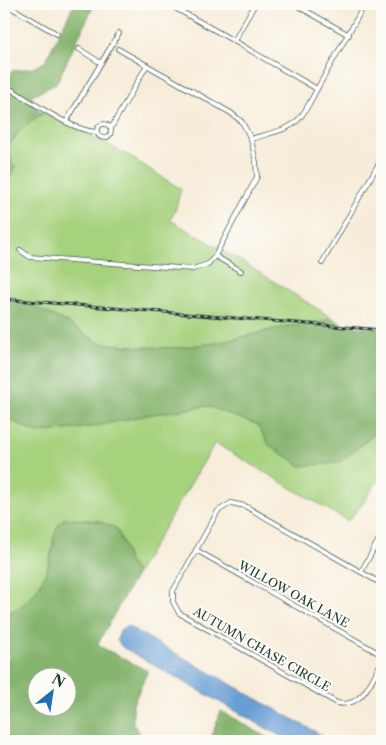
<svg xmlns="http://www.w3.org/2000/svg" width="386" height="745" font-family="'Libre Caslon Text',serif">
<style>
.green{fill:#a6d27e;stroke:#628859}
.forest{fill:#84b46d;stroke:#527850;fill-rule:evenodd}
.water{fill:#699ed5;stroke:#446e84}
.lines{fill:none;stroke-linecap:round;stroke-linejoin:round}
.minor-casing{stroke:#3f574d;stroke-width:5.5}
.minor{stroke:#fff;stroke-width:4}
.rail-casing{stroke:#1f3d34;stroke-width:3}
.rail{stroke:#fdfcf7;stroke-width:1;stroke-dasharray:4;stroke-linecap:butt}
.labels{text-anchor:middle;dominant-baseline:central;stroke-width:4;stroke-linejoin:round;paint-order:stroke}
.street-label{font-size:12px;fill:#1f3d34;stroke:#fdfcf7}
</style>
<rect width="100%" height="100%" fill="#fdfcf7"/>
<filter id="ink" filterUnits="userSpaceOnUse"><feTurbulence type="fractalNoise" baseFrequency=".02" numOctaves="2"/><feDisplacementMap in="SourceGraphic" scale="10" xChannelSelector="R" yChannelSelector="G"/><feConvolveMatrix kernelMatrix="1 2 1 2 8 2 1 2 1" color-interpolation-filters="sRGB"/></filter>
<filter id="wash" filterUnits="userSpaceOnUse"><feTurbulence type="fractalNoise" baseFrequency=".0096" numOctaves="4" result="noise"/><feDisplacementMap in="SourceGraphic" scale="20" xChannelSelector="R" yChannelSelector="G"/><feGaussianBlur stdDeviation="1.12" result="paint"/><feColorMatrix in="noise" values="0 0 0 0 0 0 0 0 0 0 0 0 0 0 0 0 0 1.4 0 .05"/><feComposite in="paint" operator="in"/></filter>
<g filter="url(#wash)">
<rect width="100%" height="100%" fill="#f7ecd9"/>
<g class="green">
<path d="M44,113l32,11 21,15 34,18 37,24 13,8 -6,22 -5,9 63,36 99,62 -21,7 -24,1 -65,16 -46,6 -34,-1 -43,-4 -33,-21 -39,-19 -23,-5v-112l12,-19 -5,-6 -3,-13c9,-16 20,-27 36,-35z"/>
<path d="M207,406l51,19 11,20 90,2 23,-20v47l-18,28 -16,19 -133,-78 -78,130 -9,-12 -5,-18 -7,-15 -17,-7 -17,-2 -29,19c-1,21 -10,48 -25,62 -7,7 -17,11 -24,15v-198l33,16 55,-6 55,-12z"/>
</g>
<g class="forest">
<path d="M74,4h24l-5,3 -37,77 -25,12 8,15 5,2c-16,8 -27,19 -36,35l3,13 5,6 -12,19v-103l8,-12 21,-3 12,-6z"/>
<path d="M4,298l23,5 39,19 33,21 43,4 34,1 46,-6 65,-16 24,-1 21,-7 12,8 38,3v98l-43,36 -38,3 -32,-21 -11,-20 -51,-19 -60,9 -55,12 -55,6 -33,-16z"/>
<path d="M65,518l34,3 17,7 7,15 5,18 9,12 -40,72 51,26 -15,33v19l12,18h-141v-69l5,-16 -5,-7v-34c7,-4 17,-8 23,-14 12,-10 22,-34 25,-48 4,-16 -1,-24 13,-35zM38,678h30v30h-30z"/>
<path d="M221,711l52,30h-63z"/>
</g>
<path class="water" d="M127,626l205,115h-43l-167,-94 -5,-7 3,-9z"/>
</g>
<g filter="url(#ink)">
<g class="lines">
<g class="minor-casing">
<g id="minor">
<path d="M5,4l52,30"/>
<path d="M168,4l66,37"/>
<path d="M255,4l-21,37 83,48 48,-85"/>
<path d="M294,4l55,31"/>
<path d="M372,4l10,6"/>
<path d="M79,49l22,14"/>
<path d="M118,49l113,64 11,9 9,17"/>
<path d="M4,85c24,14 67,46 93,47"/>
<path d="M66,122l53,-89"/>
<circle cx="104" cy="131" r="7"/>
<path d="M111,128l36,-63"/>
<path d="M20,250l10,7 163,12 15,-5 7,-8 42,-79 -1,-15 -5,-23c14,-5 33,-7 45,-17 9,-8 15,-22 21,-33"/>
<path d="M215,256l26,15"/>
<path d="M322,263l60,-105"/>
<path d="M196,550l186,105"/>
<path d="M361,572l21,-38"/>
<path d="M382,584l-137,-78 -14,-3 -13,8 -45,80v11l6,11 158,90c26,6 35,-24 45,-42"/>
</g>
</g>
<use href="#minor" class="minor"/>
<g class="rail-casing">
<path id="rail" d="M4,299l378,31"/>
</g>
<use href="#rail" class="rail"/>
</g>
</g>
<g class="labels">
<g class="street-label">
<text transform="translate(294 594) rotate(29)">WILLOW OAK LANE</text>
<text transform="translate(262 649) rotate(30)">AUTUMN CHASE CIRCLE</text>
</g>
</g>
<rect width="386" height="745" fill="none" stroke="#fdfcf7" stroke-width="20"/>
<g transform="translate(52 692) rotate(30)"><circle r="24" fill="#fdfcf7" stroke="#a4b0a9"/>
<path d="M0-4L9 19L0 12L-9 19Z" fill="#1f6fb2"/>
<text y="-8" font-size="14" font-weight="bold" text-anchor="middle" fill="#1f3d34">N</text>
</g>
</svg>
